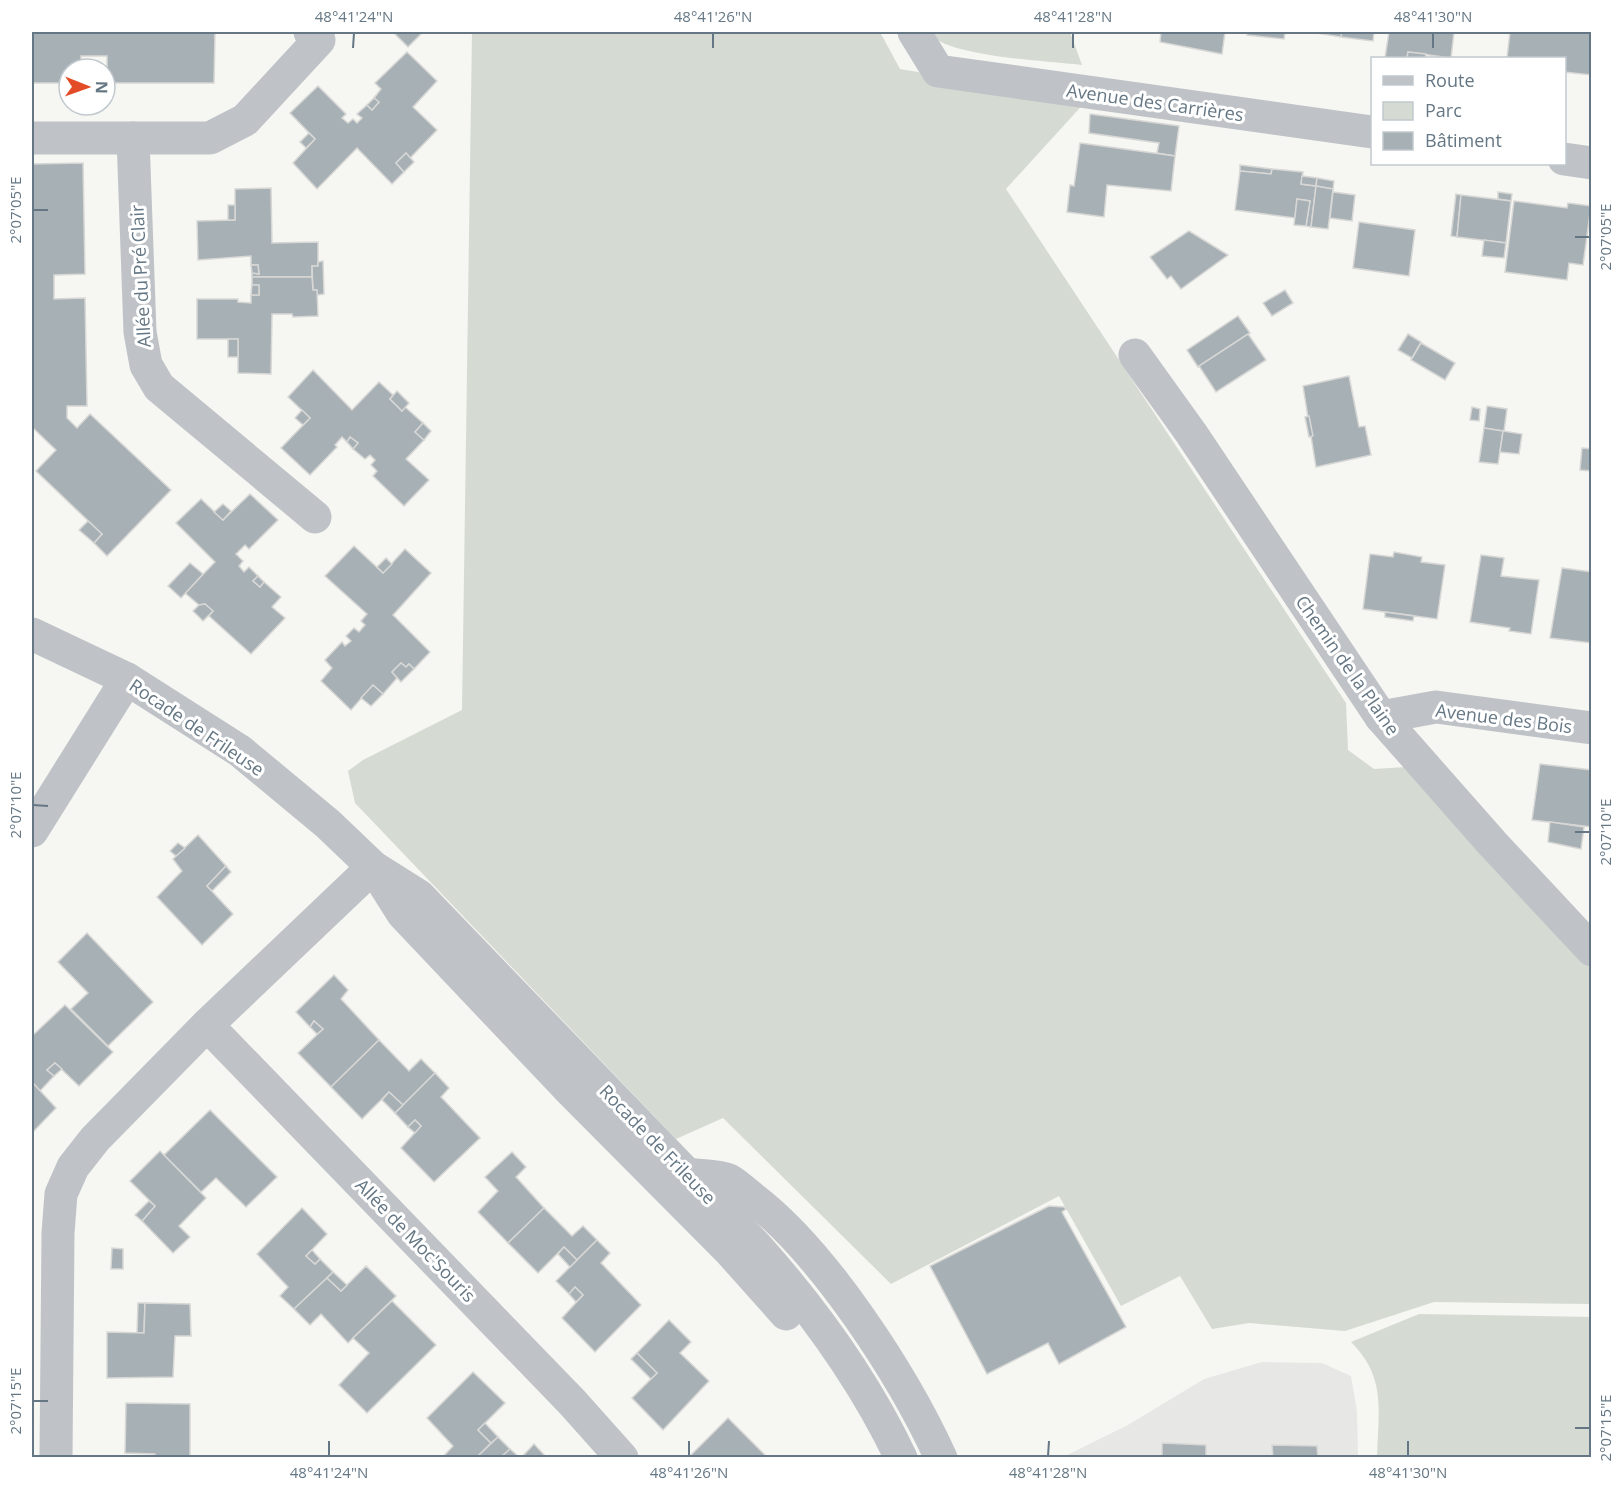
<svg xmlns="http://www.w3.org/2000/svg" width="1623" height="1489" font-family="'Open Sans',sans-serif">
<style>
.built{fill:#e7e7e6}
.green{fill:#d5dbd2}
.building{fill:#a7b0b5;stroke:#d7d7d5;stroke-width:1.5}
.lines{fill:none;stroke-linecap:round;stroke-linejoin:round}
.minor{stroke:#bfc3c7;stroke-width:33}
.ticks{fill:none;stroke:#657784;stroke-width:2}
.labels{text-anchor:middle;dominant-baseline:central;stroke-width:6;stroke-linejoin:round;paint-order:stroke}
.street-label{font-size:18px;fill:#657784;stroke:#fff}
.neatline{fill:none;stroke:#657784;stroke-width:2}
.ticks-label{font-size:15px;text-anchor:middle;fill:#657784}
</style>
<rect width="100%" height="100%" fill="#f6f6f2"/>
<path class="built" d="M1262,1362l60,1 29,13 6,35 1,46 -297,1 67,-33 76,-46z"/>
<g class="green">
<path d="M472,32h408l20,37 187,31 -81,89 340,514 2,47 26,19 32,-2 185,199v338l-157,-2 -89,29 -96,-8 -37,6 -32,-53 -59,30 -62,-110 -168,88 -168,-166 -47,21 -321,-336 -7,-32 15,-11 99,-50z"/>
<path d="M929,32h141l12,33c-30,-4 -140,-8 -153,-33z"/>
<path d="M1419,1314l172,3v140h-214c1,-46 10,-79 -26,-115z"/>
</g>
<g class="building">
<path d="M32,32h183l-1,51h-107v-27h-26v13h-12v14h-37z"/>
<path d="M393,32h30l-15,15z"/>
<path d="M1161,32h64l-3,22 -62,-12z"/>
<path d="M1248,32h37l-1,7 -37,-4z"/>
<path d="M1310,32h32l-1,5z"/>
<path d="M1342,32h32l-1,9 -32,-4z"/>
<path d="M1389,32h65l-3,26 -43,-6 -1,6h-22z"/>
<path d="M1510,32h82v43l-28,-3v-14h-57z"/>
<path d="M407,52l30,29 -24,26 24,23 -27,28 -4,-5 -10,10 8,9 -12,12 -35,-36 -40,41 -24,-26 22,-24 -25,-26 28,-27 28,28 -4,4 6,5 5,-4 4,4 5,-5 -5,-4 10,-9 5,5 7,-8 -5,-4 7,-9 -6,-6z"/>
<path d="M1408,52l18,2 -1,4h-18z"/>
<path d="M374,98l5,4 -7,8 -5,-5z"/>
<path d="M1090,114l89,12 -4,30 -18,-3 2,-10 -70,-10z"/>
<path d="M309,133l6,6 -9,9 -6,-6z"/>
<path d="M1080,143l95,13 -4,35 -64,-6 -3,32 -37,-5 3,-27 4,1z"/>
<path d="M406,153l8,9 -10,10 -8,-9z"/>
<path d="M83,163l2,111 -31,1v24l31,-1 2,108h-20v12l10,10 13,-14 81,76 -64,66 -13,-13 8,-9 -66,-63 20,-21 -24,-23v-263z"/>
<path d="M1240,165l32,4 -1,5 -31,-3z"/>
<path d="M1272,169l31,3 -2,12 15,2 -5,41 -5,-1 4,-25 -13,-2 -2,19 -60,-8 5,-39 31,3z"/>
<path d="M1302,176l15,2 -1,8 -15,-2z"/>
<path d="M1317,178l17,3 -1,8 -17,-3z"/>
<path d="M1316,186l17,3 -5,40 -17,-2z"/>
<path d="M271,188l1,55 46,-1v24h-6v11h-60v-4l7,1 -1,-9h-7v-9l-53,4 -1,-39 38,-1v-31z"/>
<path d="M1333,192l22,3 -3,26 -22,-3z"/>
<path d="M1498,192l14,2 -1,7 -13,-2z"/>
<path d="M1456,194l5,1 -4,42 -6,-1z"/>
<path d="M1461,195l50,6 -5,42 -49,-6z"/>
<path d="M1297,199l13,2 -4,25 -12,-1z"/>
<path d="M1514,201l53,7 1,-5 23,3 -8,59 -14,-2 -2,17 -62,-8z"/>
<rect x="228" y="205" width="7" height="15"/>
<path d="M1359,222l56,8 -6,46 -56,-8z"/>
<path d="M1189,231l39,24 -47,34 -10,-13 -4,3 -17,-22z"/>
<path d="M1484,240l22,3 -2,15 -22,-2z"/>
<path d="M323,261l1,33 -7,1v-5h-4l-1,-24h6v-4z"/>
<path d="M251,265h7l1,9 -7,-1z"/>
<path d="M252,277h60l1,13h4l1,26 -25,1 -1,-3h-20l-1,60 -33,-1v-34h-41v-40h41v3l13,1v-8h8v-10h-7z"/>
<path d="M252,285h7v10h-8z"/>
<path d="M1285,290l8,13 -21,13 -9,-13z"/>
<path d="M1238,316l12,17 -52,34 -11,-17z"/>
<path d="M1248,334l18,26 -50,32 -17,-26z"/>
<path d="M1408,334l13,8 -9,16 -14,-8z"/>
<rect x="228" y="339" width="10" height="18"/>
<path d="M1421,343l34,20 -10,17 -34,-20z"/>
<path d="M313,370l39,40 27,-28 14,13 -3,4 12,12 3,-4 18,16 -8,9 9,8 -18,19 23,21 -25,26 -31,-30 4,-5 -6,-6 4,-5 -5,-5 -5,4 -12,-10 5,-6 -8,-6 -3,5 -5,-5 -7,8 2,2 -27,28 -29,-27 29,-30 -22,-21z"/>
<path d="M1349,376l10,51 6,-1 6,29 -55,12 -13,-81z"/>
<path d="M397,391l12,12 -7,8 -12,-12z"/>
<path d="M1487,406l20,3 -3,22 -20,-3z"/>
<path d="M1472,407l8,2 -1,12 -9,-1z"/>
<path d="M302,410l8,8 -7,7 -8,-7z"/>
<path d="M1309,416l4,20 -4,1 -4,-20z"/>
<path d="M423,423l8,8 -7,9 -9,-8z"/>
<path d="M1484,428l19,3 -5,33 -19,-2z"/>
<path d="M1503,431l19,3 -3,20 -19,-2z"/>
<path d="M350,437l8,6 -5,6 -6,-7z"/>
<path d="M1582,448l10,1v22l-12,-1z"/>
<path d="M250,494l28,26 -29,29 -4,-4 -9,9 7,7 -4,5 5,6 5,-5 9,9 -5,5 7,6 4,-5 17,15 -9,10 13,11 -34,36 -42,-38 4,-5 -8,-7 -6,1 -14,-12 30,-31 -39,-39 25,-24 22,21z"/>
<path d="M223,504l8,7 -8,9 -9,-8z"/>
<path d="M88,521l14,13 -8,9 -15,-13z"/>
<path d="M354,546l29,27 22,-24 26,24 -38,42 37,37 -16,17 -5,-5 -3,3 -5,-4 -9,9 5,6 -14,16 -10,-9 -22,25 -30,-29 11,-13 -7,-8 17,-18 3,4 6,-5 -5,-5 8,-8 5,4 6,-7 -4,-4 6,-7 -42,-38z"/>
<path d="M1394,552l28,5 -1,5 24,3 -8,54 -74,-10 7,-55 23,3z"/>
<path d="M1481,555l23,3 -3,18 38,4 -8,54 -22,-3 1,-3 -40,-6z"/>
<path d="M386,558l6,6 -9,9 -6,-6z"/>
<path d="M190,563l13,11 -22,24 -13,-12z"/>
<path d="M1562,568l30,4v71l-42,-5z"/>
<path d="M258,576l6,6 -4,5 -7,-6z"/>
<path d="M205,604l8,7 -10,10 -10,-10 6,-6z"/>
<path d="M1385,612l29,4 -1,5 -28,-4z"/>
<path d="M401,663l5,4 3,-3 5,5 -13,13 -9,-10z"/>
<path d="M373,685l10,9 -12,12 -10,-8z"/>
<path d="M1540,764l52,6v57l-60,-7z"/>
<path d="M1550,822l34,5 -3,22 -33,-7z"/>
<path d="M198,835l28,31 -19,20 26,28 -31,31 -45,-48 25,-26 -9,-12z"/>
<path d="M178,843l7,5 -9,8 -6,-5z"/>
<path d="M226,866l5,6 -19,19 -5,-5z"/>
<path d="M87,933l66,69 -45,44 -37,-37 17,-16 -30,-31z"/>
<path d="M334,975l14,15 -7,9 38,41 -48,47 -33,-34 25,-24 -9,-8 -4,6 -14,-15z"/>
<path d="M65,1005l48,47 -34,34 -24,-23 -8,7 7,6 -14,15 -8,-9v-46z"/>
<path d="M314,1021l9,8 -6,5 -7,-7z"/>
<path d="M379,1040l30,31 12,-12 14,14 -32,32 -14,-13 -27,27 -31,-32z"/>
<path d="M55,1063l7,6 -8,7 -7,-6z"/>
<path d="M435,1073l14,15 -8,9 39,41 -46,44 -33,-34 20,-22 -6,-6 -7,7 -13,-14z"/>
<path d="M32,1082l24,26 -24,25z"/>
<path d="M389,1092l14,13 -8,8 -13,-13z"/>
<path d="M210,1110l67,67 -31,30 -30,-29 -15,14 -37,-37z"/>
<path d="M415,1120l6,6 -6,7 -7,-6z"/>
<path d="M160,1151l46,47 -27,28 11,11 -17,16 -31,-32 13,-15 -25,-25z"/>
<path d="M512,1152l14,15 -10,10 28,31 -36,35 -30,-31 20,-21 -13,-14z"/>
<path d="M149,1201l6,5 -13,15 -7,-6z"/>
<path d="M1049,1206l15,1 2,2 -4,3 64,115 -67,37 -11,-21 -61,31 -57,-108z"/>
<path d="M302,1208l25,26 -21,22 9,8 5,-5 13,13 -39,37 -14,-13 8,-9 -31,-33z"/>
<path d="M544,1208l28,28 11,-10 14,14 -20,20 -13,-13 -26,26 -30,-30z"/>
<path d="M597,1240l13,13 -9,10 40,42 -46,47 -33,-34 21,-23 -8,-8 -6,7 -13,-13z"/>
<path d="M564,1247l13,13 -7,7 -12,-13z"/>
<path d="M112,1248l11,1v20h-12z"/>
<path d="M312,1250l8,9 -5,5 -9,-8z"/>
<path d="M366,1266l30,30 -48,47 -27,-29 -11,11 -16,-16 33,-31 14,13z"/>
<path d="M333,1272l14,13 -6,6 -14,-13z"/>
<path d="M575,1287l8,8 -7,7 -7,-8z"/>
<path d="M392,1301l44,44 -69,68 -28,-28 30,-32 -16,-15z"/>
<path d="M138,1303h7l-1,30h-7z"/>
<path d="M145,1303l45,1 1,32h-16l-2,41 -66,1v-46l37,1z"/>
<path d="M669,1320l22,22 -11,11 29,28 -46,49 -31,-32 25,-25 -20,-20z"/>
<path d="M637,1353l20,20 -6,6 -20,-20z"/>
<path d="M473,1372l32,31 -27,27 13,13 -15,15h-34l11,-12 -26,-28z"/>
<path d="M126,1403l64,1v54h-35v-4l-30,-1z"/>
<path d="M728,1418l40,40h-80z"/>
<path d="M485,1423l13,14 -7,6 -13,-13z"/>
<path d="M498,1437l12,12 -6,9h-28z"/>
<path d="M1162,1443l44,2v11l44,2h-88z"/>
<path d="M534,1444l13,14h-26z"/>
<path d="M1272,1445l45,1 1,12h-45z"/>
<path d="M510,1449l10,9 -18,-2z"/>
</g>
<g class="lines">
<g class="minor">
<path d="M914,32l24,39 434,61"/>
<path d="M32,138h178l35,-18 74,-80 -9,-8"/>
<path d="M133,138l7,194 6,33 13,22 156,130"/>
<path d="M1564,159l28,4"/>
<path d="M1135,355l56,78 190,284 111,126 100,107"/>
<path d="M32,634l95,45 113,72 88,73 45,43 46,29 338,351c57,64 107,133 144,211"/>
<path d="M1381,717l55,-10 156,21"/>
<path d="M32,831l95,-152"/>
<path d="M379,876l24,38 164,173 162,163 57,64"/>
<path d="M207,1025l365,377 50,56"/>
<path d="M688,1174c12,2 30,1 41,6 7,4 15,11 22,17 72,54 152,178 190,261"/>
<path d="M56,1458l2,-225 3,-39 12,-27 22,-28 112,-114 166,-158"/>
</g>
</g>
<path class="ticks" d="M353,48l1,-15M713,48v-15M1073,48v-15M1433,48v-15M33,210h15M1575,237h15M33,805l15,1M1575,832h15M33,1401h15M1575,1428h15M329,1456v-15M689,1456v-15M1048,1456l1,-15M1408,1456v-15"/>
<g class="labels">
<g class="street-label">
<text transform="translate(1155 102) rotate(8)">Avenue des Carrières</text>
<text transform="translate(140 276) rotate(-93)">Allée du Pré Clair</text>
<text transform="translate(1348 665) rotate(55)">Chemin de la Plaine</text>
<text transform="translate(1504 718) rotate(7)">Avenue des Bois</text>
<text transform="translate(197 727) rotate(34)">Rocade de Frileuse</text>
<text transform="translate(658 1144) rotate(46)">Rocade de Frileuse</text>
<text transform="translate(416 1240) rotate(46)">Allée de Moc'Souris</text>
</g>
</g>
<rect width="1623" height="1489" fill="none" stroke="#ffffff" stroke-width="66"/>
<rect x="1371" y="57" width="195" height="108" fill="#ffffff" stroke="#c1c9ce" stroke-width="1.5"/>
<rect x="1383" y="76" width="30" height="9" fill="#bfc3c7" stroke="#c1c9ce" stroke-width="1.5"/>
<text x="1425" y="87" font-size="18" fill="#657784">Route</text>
<rect x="1383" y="102" width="30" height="18" fill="#d5dbd2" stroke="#c1c9ce" stroke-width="1.5"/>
<text x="1425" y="117" font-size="18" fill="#657784">Parc</text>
<rect x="1383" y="132" width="30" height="18" fill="#a7b0b5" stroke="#c1c9ce" stroke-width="1.5"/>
<text x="1425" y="147" font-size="18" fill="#657784">Bâtiment</text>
<g transform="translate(87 87) rotate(91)"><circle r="28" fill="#ffffff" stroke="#c1c9ce" stroke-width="1.5"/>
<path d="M0-4.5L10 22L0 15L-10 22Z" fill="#e34c26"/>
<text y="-9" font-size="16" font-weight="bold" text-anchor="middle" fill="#657784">N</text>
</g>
<rect x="33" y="33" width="1557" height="1423" class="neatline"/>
<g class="ticks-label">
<text x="354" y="22">48°41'24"N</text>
<text x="713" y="22">48°41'26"N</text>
<text x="1073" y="22">48°41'28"N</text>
<text x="1433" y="22">48°41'30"N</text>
<text transform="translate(16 210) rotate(-90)" y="5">2°07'05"E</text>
<text transform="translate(1606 237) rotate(-90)" y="5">2°07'05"E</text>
<text transform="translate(16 805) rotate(-90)" y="5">2°07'10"E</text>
<text transform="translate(1606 832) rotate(-90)" y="5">2°07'10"E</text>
<text transform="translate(16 1401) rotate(-90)" y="5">2°07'15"E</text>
<text transform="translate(1606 1428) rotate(-90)" y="5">2°07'15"E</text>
<text x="329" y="1478">48°41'24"N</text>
<text x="689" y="1478">48°41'26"N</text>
<text x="1048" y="1478">48°41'28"N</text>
<text x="1408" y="1478">48°41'30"N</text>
</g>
</svg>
